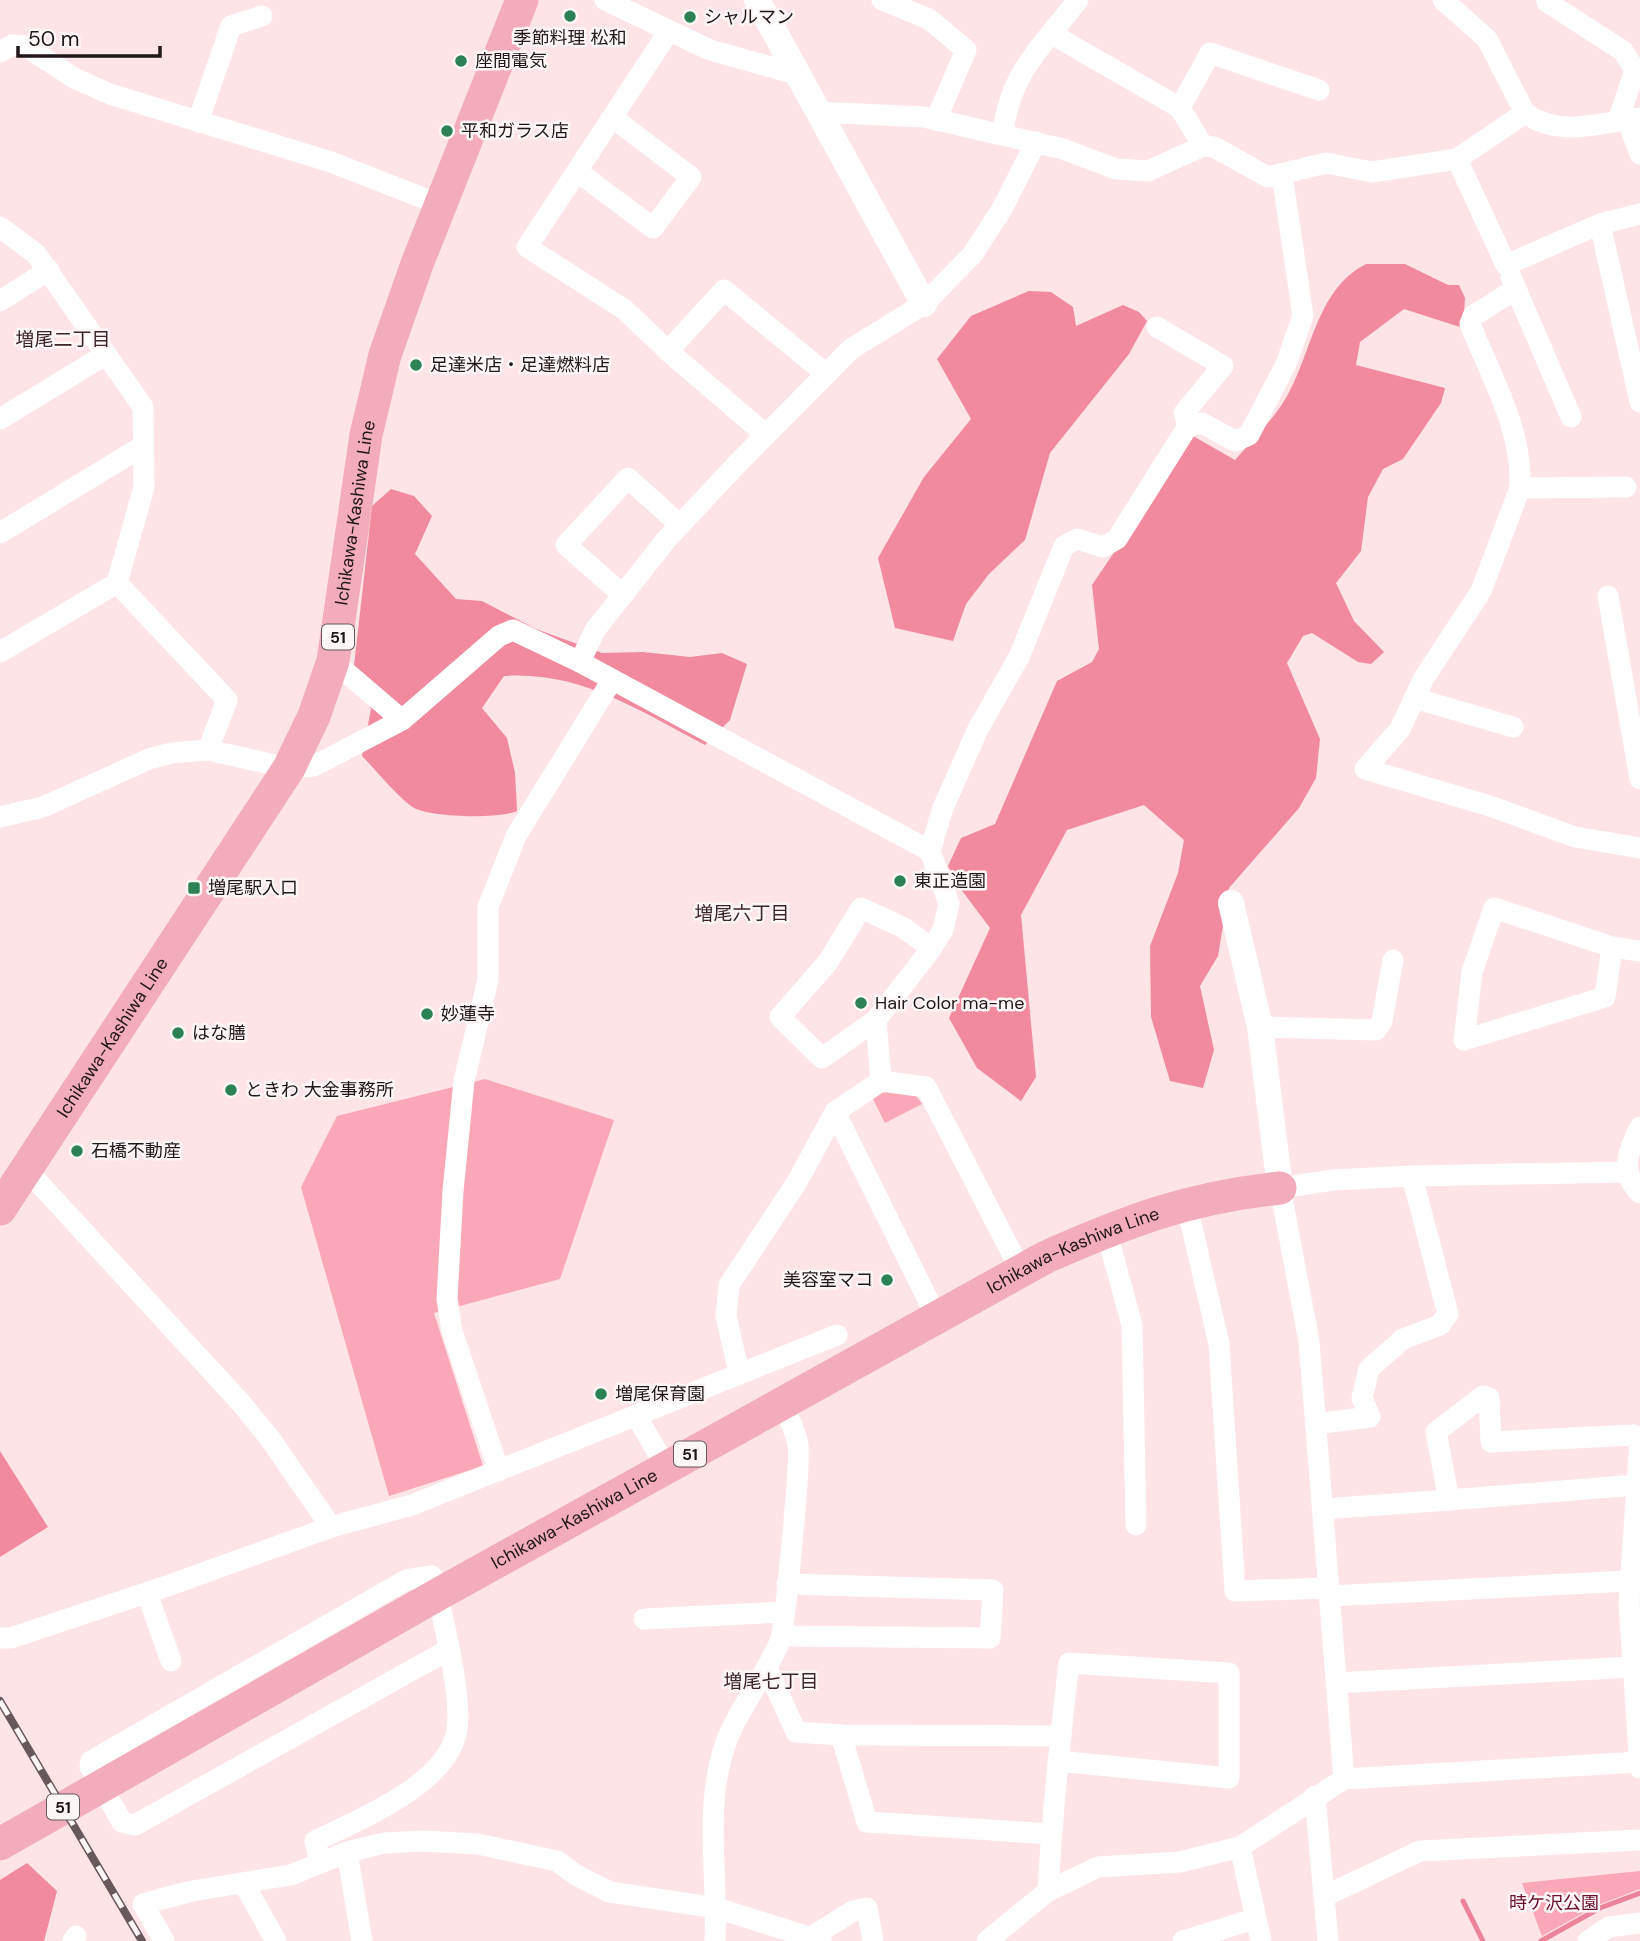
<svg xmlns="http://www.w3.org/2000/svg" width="1640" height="1941" font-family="'DM Sans','Noto Sans JP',sans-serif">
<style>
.green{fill:#faa8b8}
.forest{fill:#f18a9f}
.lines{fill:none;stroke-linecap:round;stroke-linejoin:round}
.stream{stroke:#eb849a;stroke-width:5}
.minor{stroke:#fff;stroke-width:21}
.tertiary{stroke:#fff;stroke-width:26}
.primary{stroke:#f3acbc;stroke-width:33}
.rail-casing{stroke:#68585b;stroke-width:8}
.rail{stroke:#fdf6f7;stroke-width:5;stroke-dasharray:16;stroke-linecap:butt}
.poi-dot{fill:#2c8256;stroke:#fdf6f7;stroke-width:2.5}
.labels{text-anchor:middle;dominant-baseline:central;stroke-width:5;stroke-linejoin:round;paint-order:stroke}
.shield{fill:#fdf6f7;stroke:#63595b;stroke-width:2}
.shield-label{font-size:16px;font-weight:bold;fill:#211618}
.poi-label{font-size:18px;fill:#211618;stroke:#fdf6f7;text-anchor:start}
.street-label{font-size:18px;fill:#211618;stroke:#fdf6f7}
.park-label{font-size:18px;fill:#6a0d2e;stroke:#fdf6f7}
.neighbourhood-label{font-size:19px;fill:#3c2428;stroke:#fdf6f7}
</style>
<rect width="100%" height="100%" fill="#fee3e7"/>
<g class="green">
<path d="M485,1079l129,41 -54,159 -126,34 49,153 -94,30 -88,-309 36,-71z"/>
<path d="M879,1088l33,2 10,14 -37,19 -14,-28z"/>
<path d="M1640,1871v18l-44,17 -54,30 -20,-53z"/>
</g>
<g class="forest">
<path d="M1366,264h39l43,21h11l6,13 -2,30 -59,-19 -44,33 -4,23 89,23 -4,15 -38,56 -20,10 -15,28 -7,54 -25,32 18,38 30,31 -13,12 -13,-2 -46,-29 -9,3 -16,27 33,76 -4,39 -17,30 -70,80 -11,68 -18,30 14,64 -11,38 -33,-7 -19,-64 -1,-71 28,-73 6,-33 -40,-35 -77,25 -46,85 15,162 -15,24 -44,-33 -28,-50 41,-90 -30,-40 -12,-22 13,-28 34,-14 62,-143 35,-19 7,-13 -7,-64 101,-149 42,24c15,-17 33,-35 46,-54 31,-45 32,-115 85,-142z"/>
<path d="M1029,291l22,1 22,15 3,19 47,-21 16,7 8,9 -18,33 -79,99 -25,87 -36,34 -23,30 -13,37 -58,-13 -17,-70 46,-81 47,-58 -34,-60 34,-43z"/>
<path d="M391,489l23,7 18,20 -17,38 41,45 26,2 54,28 66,24 41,-1 47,5 32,-4 25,11 -17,56 -25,25c-66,-34 -123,-74 -201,-69l-22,32 25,30 8,35 2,38c-17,8 -91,7 -106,-5 -18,-14 -33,-34 -49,-50l9,-47 -17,-43 18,-160z"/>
<path d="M0,1451l48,76 -48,30z"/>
<path d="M27,1863l30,28 -13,50h-44v-61z"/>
</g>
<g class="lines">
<g class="stream">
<path d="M1463,1901l20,40"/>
<path d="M1541,1941l59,-33 40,-15"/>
</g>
<g class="minor">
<path d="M605,0l105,50 86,24"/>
<path d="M882,0l47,19 37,31 -30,70"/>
<path d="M1547,2l76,49 12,19 -17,51"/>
<path d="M1052,34l128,74 23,38"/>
<path d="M0,52l12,-7 13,1 49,32 36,16 221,68 110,43"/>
<path d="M1180,108l30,-55 109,37"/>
<path d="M818,112l106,5 139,32 53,20 32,2 55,-25 11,1 54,30 58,-14 46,9 85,-13 68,-46 -38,-74 -44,-39"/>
<path d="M1525,113c35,26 76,9 115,5"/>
<path d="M1627,119l13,35"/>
<path d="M198,122l33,-96 31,-10"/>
<path d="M1003,133c6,-59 40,-88 75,-133"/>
<path d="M1457,159l49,106 94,-41 40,-10"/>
<path d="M578,172l75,56 38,-51 -78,-59"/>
<path d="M1600,224l40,178"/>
<path d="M0,227l36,27 107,153 1,80 -27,96 -117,69"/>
<path d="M1511,277l60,140"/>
<path d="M1516,289l-43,27 -3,8c21,53 53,106 50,164"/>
<path d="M0,301l49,-31"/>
<path d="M1157,327l66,39 -39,47 4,13"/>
<path d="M668,351l-43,-41 -98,-63 142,-216"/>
<path d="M0,419l105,-64"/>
<path d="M766,435l-98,-84 56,-61 101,83"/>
<path d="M1626,487l-106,1 -39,103 -57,87 -24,51 -35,40 128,38 82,30 65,11"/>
<path d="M0,533l143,-87"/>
<path d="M117,583l110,117 -19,50"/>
<path d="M623,595l-57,-50 62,-67 52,47"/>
<path d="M1608,596l32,183"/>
<path d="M333,661l69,59 97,-84 14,-6 67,32 350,189"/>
<path d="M580,662l15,-32 71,-90 72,-77 113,-114 73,-45 48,-49 30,-46 34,-67"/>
<path d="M1414,698l99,29"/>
<path d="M0,817l43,-10 106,-48 22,-6 37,-3 81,18 25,-2 88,-46"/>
<path d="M1612,947l-7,50 -141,43 8,-68 22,-64 118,39 28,4"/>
<path d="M931,948l-27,-20 -43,-20 -33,54 -48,55 42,41 54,-38 52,-67 15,-23 6,-26 -19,-53 13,-43 35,-79 41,-72 45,-111 13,-7 26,8 14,-8 71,-113 14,-3 33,18 14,-6 37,-71 17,-48 -21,-141"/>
<path d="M876,1020l5,61"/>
<path d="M1260,1027l116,3 6,-9 11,-61"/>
<path d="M835,1112l102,206"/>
<path d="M1640,1127c-12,24 -21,45 0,66"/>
<path d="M26,1169l215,234 30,37 60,87 81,-22 425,-170"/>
<path d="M1412,1176l214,-4"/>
<path d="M1186,1202l33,142 16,247 94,-3"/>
<path d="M1106,1230l26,95 4,200"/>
<path d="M739,1372l-13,-56 3,-31 68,-103 38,-70 46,-31 45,6 95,184"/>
<path d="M636,1415l30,52"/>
<path d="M1640,1442l-11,159 11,167"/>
<path d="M499,1471l-47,-140 -5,-32 6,-108 11,-110 24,-101v-73l28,-71 96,-156"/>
<path d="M1449,1500l187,-15"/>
<path d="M1323,1509l126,-9 -13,-68 47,-36 6,2 2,44 143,-7 6,4"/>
<path d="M147,1593l24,68"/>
<path d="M1329,1596l300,-15"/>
<path d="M644,1619l140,-7"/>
<path d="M782,1636l208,2 3,-48 -206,-6"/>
<path d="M0,1638h11l159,-53 161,-58"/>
<path d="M768,1670l28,62 45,3 220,1"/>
<path d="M1336,1683l297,-16"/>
<path d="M841,1735l26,87 184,12"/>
<path d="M1344,1779l296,-17"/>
<path d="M1315,1796l13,145"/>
<path d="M347,1852l15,89"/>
<path d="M320,1863l-5,-22c44,-21 135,-58 142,-112 5,-34 -15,-118 -25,-153l-26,4 -315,181 -1,5 32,56 13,3 313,-175"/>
<path d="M244,1884l32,57"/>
<path d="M1048,1891c4,-76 12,-152 21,-228l160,10v105l-171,-17"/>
<path d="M1325,1896l95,-45 220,-11"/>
<path d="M810,1938l43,-27 14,-3 6,33"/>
<path d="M73,1941l3,-5"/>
<path d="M164,1941l-21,-37 49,-13 99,-16 56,-23 37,-9 39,-2 55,3 79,17 19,14 34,17 107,16 104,33"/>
<path d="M715,1941c3,-62 -10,-126 7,-186 11,-41 42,-75 58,-114 5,-13 21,-182 18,-196 -2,-14 -10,-28 -15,-41"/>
<path d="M987,1941l61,-50 50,-24 82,-5 60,-15"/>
<path d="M1183,1941l71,-22"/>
<path d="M1261,1941l-21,-94 104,-68 -35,-438 -29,-153 53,-8 79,-4 36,138 -8,11 -37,14 -34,30 -7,29 8,19 -55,7"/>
<path d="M1588,1941l21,-14 31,-4"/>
</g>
<g class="tertiary">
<path d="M757,0l167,304"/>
<path d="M1231,903l29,124 20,161"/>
</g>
<g class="primary">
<path id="s1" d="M0,1209l289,-441 25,-52 19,-55 33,-226 19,-80 32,-91 105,-264"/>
<path id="s2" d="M0,1844l437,-249 609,-338c84,-37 142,-59 234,-69"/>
</g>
<g class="rail-casing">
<path id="rail" d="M0,1701l142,240"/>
</g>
<use href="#rail" class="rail"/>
</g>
<g class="poi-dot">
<circle cx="570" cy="16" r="7"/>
<circle cx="690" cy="17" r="7"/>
<circle cx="461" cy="61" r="7"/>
<circle cx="447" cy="131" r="7"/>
<circle cx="416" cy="365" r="7"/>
<circle cx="900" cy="881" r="7"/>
<rect x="187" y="881" width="14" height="14" rx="3.5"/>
<circle cx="861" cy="1003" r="7"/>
<circle cx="427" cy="1014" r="7"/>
<circle cx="178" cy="1033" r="7"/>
<circle cx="231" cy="1090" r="7"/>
<circle cx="77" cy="1151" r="7"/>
<circle cx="887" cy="1280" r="7"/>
<circle cx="601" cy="1394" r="7"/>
</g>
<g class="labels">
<g class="shield">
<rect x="322" y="624.5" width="32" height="25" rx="5"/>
<rect x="674" y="1441.5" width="32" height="25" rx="5"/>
<rect x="47" y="1794.5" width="32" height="25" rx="5"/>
</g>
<g class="shield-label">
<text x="338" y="637">51</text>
<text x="690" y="1454">51</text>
<text x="63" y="1807">51</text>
</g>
<g class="poi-label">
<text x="704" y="17">シャルマン</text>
<text x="570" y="38" text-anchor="middle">季節料理 松和</text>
<text x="475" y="61">座間電気</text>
<text x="461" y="131">平和ガラス店</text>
<text x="430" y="365">足達米店・足達燃料店</text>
<text x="914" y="881">東正造園</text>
<text x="208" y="888">増尾駅入口</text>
<text x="875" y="1003">Hair Color ma-me</text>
<text x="441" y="1014">妙蓮寺</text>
<text x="192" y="1033">はな膳</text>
<text x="245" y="1090">ときわ 大金事務所</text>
<text x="91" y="1151">石橋不動産</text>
<text x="873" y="1280" text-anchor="end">美容室マコ</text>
<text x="615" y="1394">増尾保育園</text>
</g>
<g class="street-label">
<text stroke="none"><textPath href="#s1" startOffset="793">Ichikawa-Kashiwa Line</textPath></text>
<text stroke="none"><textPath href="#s1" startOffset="205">Ichikawa-Kashiwa Line</textPath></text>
<text stroke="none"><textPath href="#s2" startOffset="1227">Ichikawa-Kashiwa Line</textPath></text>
<text stroke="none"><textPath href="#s2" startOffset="660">Ichikawa-Kashiwa Line</textPath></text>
</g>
<g class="park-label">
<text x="1554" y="1903">時ケ沢公園</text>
</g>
<g class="neighbourhood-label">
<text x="63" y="339">増尾二丁目</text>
<text x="742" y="913">増尾六丁目</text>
<text x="771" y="1681">増尾七丁目</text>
</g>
</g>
<path d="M18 46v10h142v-10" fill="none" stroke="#211618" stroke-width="3.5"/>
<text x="28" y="46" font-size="21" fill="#211618" stroke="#fdf6f7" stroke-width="5" paint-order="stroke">50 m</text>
</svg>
